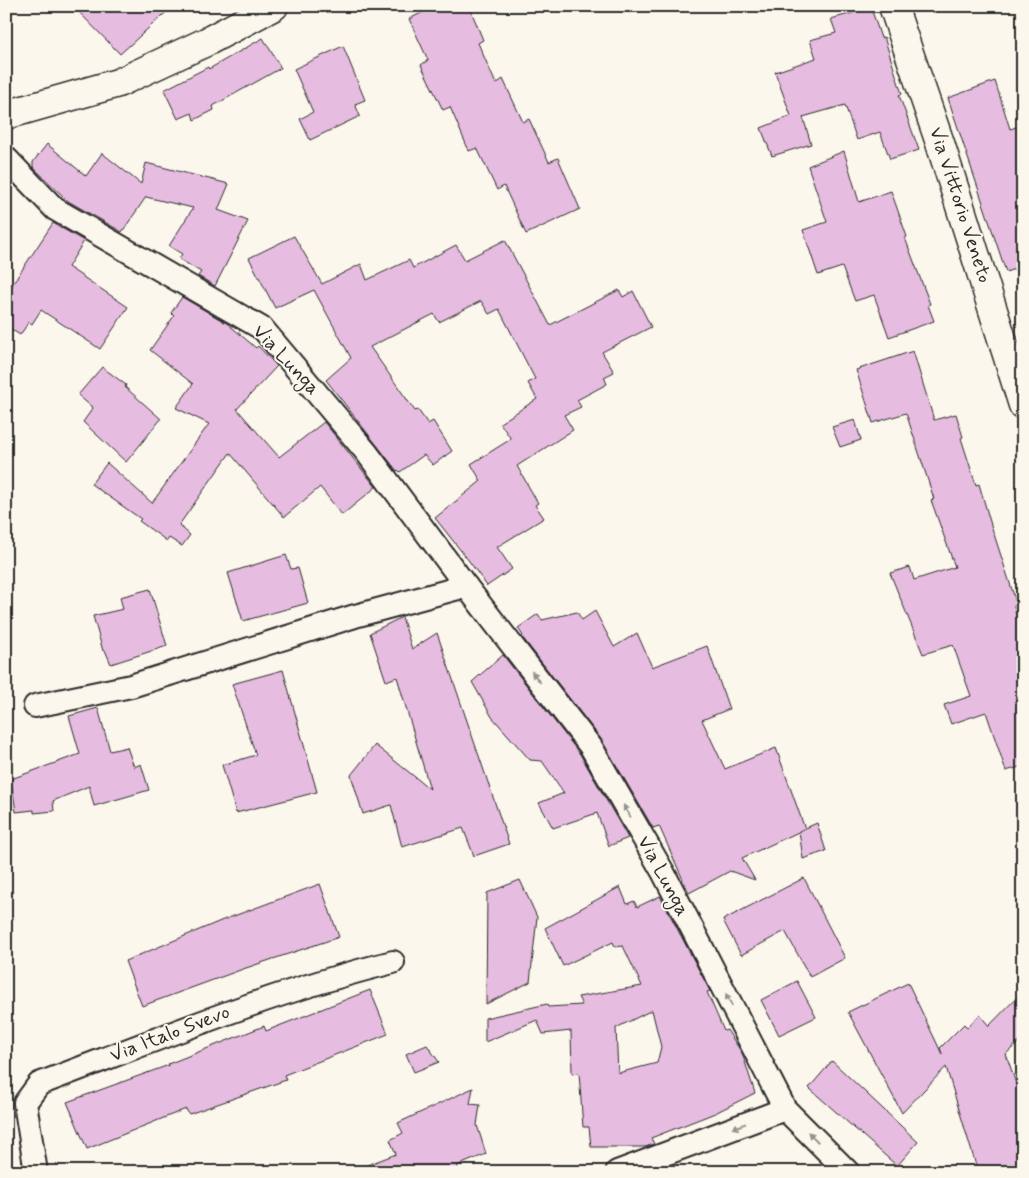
<svg xmlns="http://www.w3.org/2000/svg" width="1029" height="1178" font-family="Mynerve,sans-serif">
<style>
.building{fill:#e7bce1;stroke:#2b2b2b;fill-rule:evenodd}
.lines{fill:none;stroke-linecap:round;stroke-linejoin:round}
.minor-casing{stroke:#2b2b2b;stroke-width:26}
.secondary-casing{stroke:#2b2b2b;stroke-width:31}
.primary-casing{stroke:#2b2b2b;stroke-width:31}
.minor{stroke:#fbf7ec;stroke-width:22}
.secondary{stroke:#fbf7ec;stroke-width:28}
.primary{stroke:#fbf7ec;stroke-width:28}
.oneway{fill:#93918c}
.labels{text-anchor:middle;dominant-baseline:central;stroke-width:4;stroke-linejoin:round;paint-order:stroke}
.street-label{font-size:20px;fill:#2b2b2b;stroke:#fbf7ec}
</style>
<rect width="100%" height="100%" fill="#fbf7ec"/>
<filter id="ink" filterUnits="userSpaceOnUse"><feTurbulence type="fractalNoise" baseFrequency=".02" numOctaves="2"/><feDisplacementMap in="SourceGraphic" scale="10" xChannelSelector="R" yChannelSelector="G"/><feConvolveMatrix kernelMatrix="1 2 1 2 8 2 1 2 1" color-interpolation-filters="sRGB"/></filter>
<g filter="url(#ink)">
<g class="building">
<path d="M73,6h100l-53,48z"/>
<path d="M436,6h33l14,34 -5,3 18,41 7,-5 20,43 6,-3 20,43 9,-4 22,51 -54,25 -22,-48 -7,4 -20,-42 -8,3 -19,-44 -7,3 -22,-45 7,-5 -19,-41z"/>
<path d="M871,8l10,30 3,-1 18,57 -3,1 20,55 -29,9 -10,-27 -23,8 -12,-35 -42,12 8,27 -39,12 -11,-28 30,-12 -16,-44 41,-14 -6,-18 26,-7 -5,-14z"/>
<path d="M263,38l18,30 -68,38 1,4 -20,10 -2,-7 -14,6 -14,-29 44,-23 1,2z"/>
<path d="M343,46l22,54 -10,4 5,12 -50,24 -10,-21 13,-7 -19,-43z"/>
<path d="M995,81l15,48 13,-4v141l-17,6 -58,-174z"/>
<path d="M47,144l39,32 16,-23 39,31 5,-21 83,21 -11,26 30,11 -33,65 -17,-10 3,-4 -22,-13 3,-5 -13,-8 24,-38 -47,-11 -24,35 -54,-31 -35,-34v-5z"/>
<path d="M844,151l15,51 32,-11 16,46 -2,1 25,66 -2,1 6,16 -45,16 -15,-42 -19,6 -13,-34 -24,8 -15,-45 24,-8 -19,-56z"/>
<path d="M53,223l31,18 -16,26 60,40 -28,42 -59,-39 -9,14 -3,-2 -9,13 -14,-9v-32z"/>
<path d="M294,236l28,48 39,-20 6,16 42,-20 4,8 43,-23 9,15 40,-20 45,85 69,-35 4,7 10,-6 18,36 -49,25 12,20 -10,5 3,7 -30,16 4,7 -17,8 9,15 -56,36 21,37 -3,2 9,13 -47,29 15,22 -25,17 -18,-25 -34,-43 46,-37 -10,-17 40,-25 -11,-16 37,-24 -9,-16 7,-4 -36,-70 -10,5 -8,-13 -42,21 -5,-8 -64,33 45,64 3,-1 10,14 5,-3 19,30 -19,14 -9,-10 -24,17 -2,-2 -1,1 -71,-91 25,-22 -37,-68 -39,18 -26,-50z"/>
<path d="M182,297l46,27 28,24 2,-2 19,20 -40,43 42,48 45,-35 52,65 -34,28 -22,-28 -36,30 -54,-64 -51,72 11,10 -8,11 -13,-8 -2,3 -28,-20 2,-2 -50,-35 16,-21 45,40 57,-79 -33,-16 17,-24 -43,-34 24,-34 -3,-3z"/>
<path d="M913,351l21,69 22,-6 7,23 -2,1 15,47 3,-1 12,41 26,80 -3,1 9,30v130l-17,5 -20,-59 -35,12 -7,-19 27,-9 -18,-51 -30,9 -33,-81 20,-6 4,13 41,-13 -24,-67 3,-1 -28,-86 -33,10 -17,-53z"/>
<path d="M102,367l24,18 -1,2 36,32 -35,43 -43,-40 10,-14 -15,-13z"/>
<path d="M855,420l6,20 -21,7 -8,-20z"/>
<path d="M286,555l5,14 7,-1 10,35 -65,18 -15,-48z"/>
<path d="M150,589l17,57 -56,18 -6,-14 -2,1 -10,-35 30,-7 -3,-12z"/>
<path d="M595,611l19,36 23,-14 15,34 55,-21 22,63 -27,11 23,49 51,-21 29,81 -63,29 13,22 -25,-9 -41,22 -30,-67 -6,2 -52,-89 -79,-102 1,-1 -5,-8 20,-14 4,6 35,-8 5,8z"/>
<path d="M402,617l10,32 25,-16 72,211 -35,12 -11,-28 -61,19 -11,-42 -28,9 -12,-39 24,-30 55,44 -33,-112 -11,4 -16,-48z"/>
<path d="M503,655l77,99 48,84 -19,8 -12,-33 -44,15 -14,-25 25,-10 -22,-32 -12,-1 -38,-43 -20,-35z"/>
<path d="M283,670l34,122 -81,21 -14,-48 34,-10 -24,-71z"/>
<path d="M98,708l12,43 17,-4 7,20 7,-3 8,26 -55,16 -5,-20 -36,15 1,10 -20,2v-3l-18,2 -5,-33 69,-25 -11,-38z"/>
<path d="M817,823l9,28 -23,8 -4,-28z"/>
<path d="M804,878l41,80 -35,19 -25,-46 -44,24 -18,-35z"/>
<path d="M520,880l17,37 -7,65 -44,22 1,-111z"/>
<path d="M320,884l19,53 -96,32 -101,37 -17,-45 98,-41z"/>
<path d="M620,887l7,17 7,-3 3,6 23,-11 50,95 -3,1 17,39 3,-1 15,23 13,40 -40,20 -64,25 3,6 -9,3h-54l-2,-20h-6l-4,-54 -7,1 -1,-43 -28,3 -6,-14 -52,22v-24l62,-14 1,3 34,-2 -4,-8 64,-11 -19,-40 -8,1 -2,-5 -50,24 -18,-38zM652,1010l9,37 -4,16 -39,10 -2,-45z"/>
<path d="M797,981l19,36 -37,18 -18,-35z"/>
<path d="M908,983l34,71 -2,-6 24,-24 3,3 13,-12 9,11 34,-35v47l-17,16 17,50v68h-45l-32,-105 -44,46 -54,-101z"/>
<path d="M370,990l18,44 -104,41 2,5 -97,34 -3,-5 -99,40 -20,-47 102,-37 -1,-1 96,-38 2,5z"/>
<path d="M427,1045l12,17 -25,10 -8,-18z"/>
<path d="M832,1061l86,81 -21,24 -88,-78z"/>
<path d="M473,1088l-3,16 10,1 -3,20 9,29 -29,12 3,6h-105l-1,-2 42,-16 -6,-14 13,-7 -5,-10z"/>
</g>
<g class="lines">
<g class="minor-casing">
<g id="minor">
<path d="M6,158l49,51 208,120 104,124 99,133 125,161 72,125 122,237 63,63"/>
<path d="M35,706l96,-20 224,-70 111,-30"/>
<path d="M36,1172l-11,-69 14,-19c117,-44 232,-92 354,-122"/>
<path d="M617,1172l168,-63"/>
</g>
</g>
<g class="secondary-casing">
<path id="secondary" d="M893,6l47,137 83,262"/>
</g>
<g class="primary-casing">
<path id="primary" d="M6,115l112,-32 88,-41 68,-36"/>
</g>
<use href="#minor" class="minor"/>
<use href="#secondary" class="secondary"/>
<use href="#primary" class="primary"/>
</g>
<defs><path id="oneway-solid" d="M-6-.8H1V-3.2L6.5 0L1 3.2V.8H-6Z" transform="scale(1.25)"/></defs>
<g class="oneway">
<use href="#oneway-solid" transform="translate(536 677) rotate(-128)"/>
<use href="#oneway-solid" transform="translate(627 811) rotate(-120)"/>
<use href="#oneway-solid" transform="translate(729 1000) rotate(-117)"/>
<use href="#oneway-solid" transform="translate(739 1126) rotate(160)"/>
<use href="#oneway-solid" transform="translate(813 1137) rotate(-135)"/>
</g>
</g>
<g class="labels">
<g class="street-label">
<text transform="translate(960 205) rotate(72)">Via Vittorio Veneto</text>
<text transform="translate(286 360) rotate(47)">Via Lunga</text>
<text transform="translate(663 876) rotate(62)">Via Lunga</text>
<text transform="translate(170 1034) rotate(-21)">Via Italo Svevo</text>
</g>
</g>
<rect width="1029" height="1178" fill="none" stroke="#fbf7ec" stroke-width="25"/>
<rect x="12" y="12" width="1004" height="1153" fill="none" stroke="#2b2b2b" stroke-width="2" filter="url(#ink)"/>
</svg>
